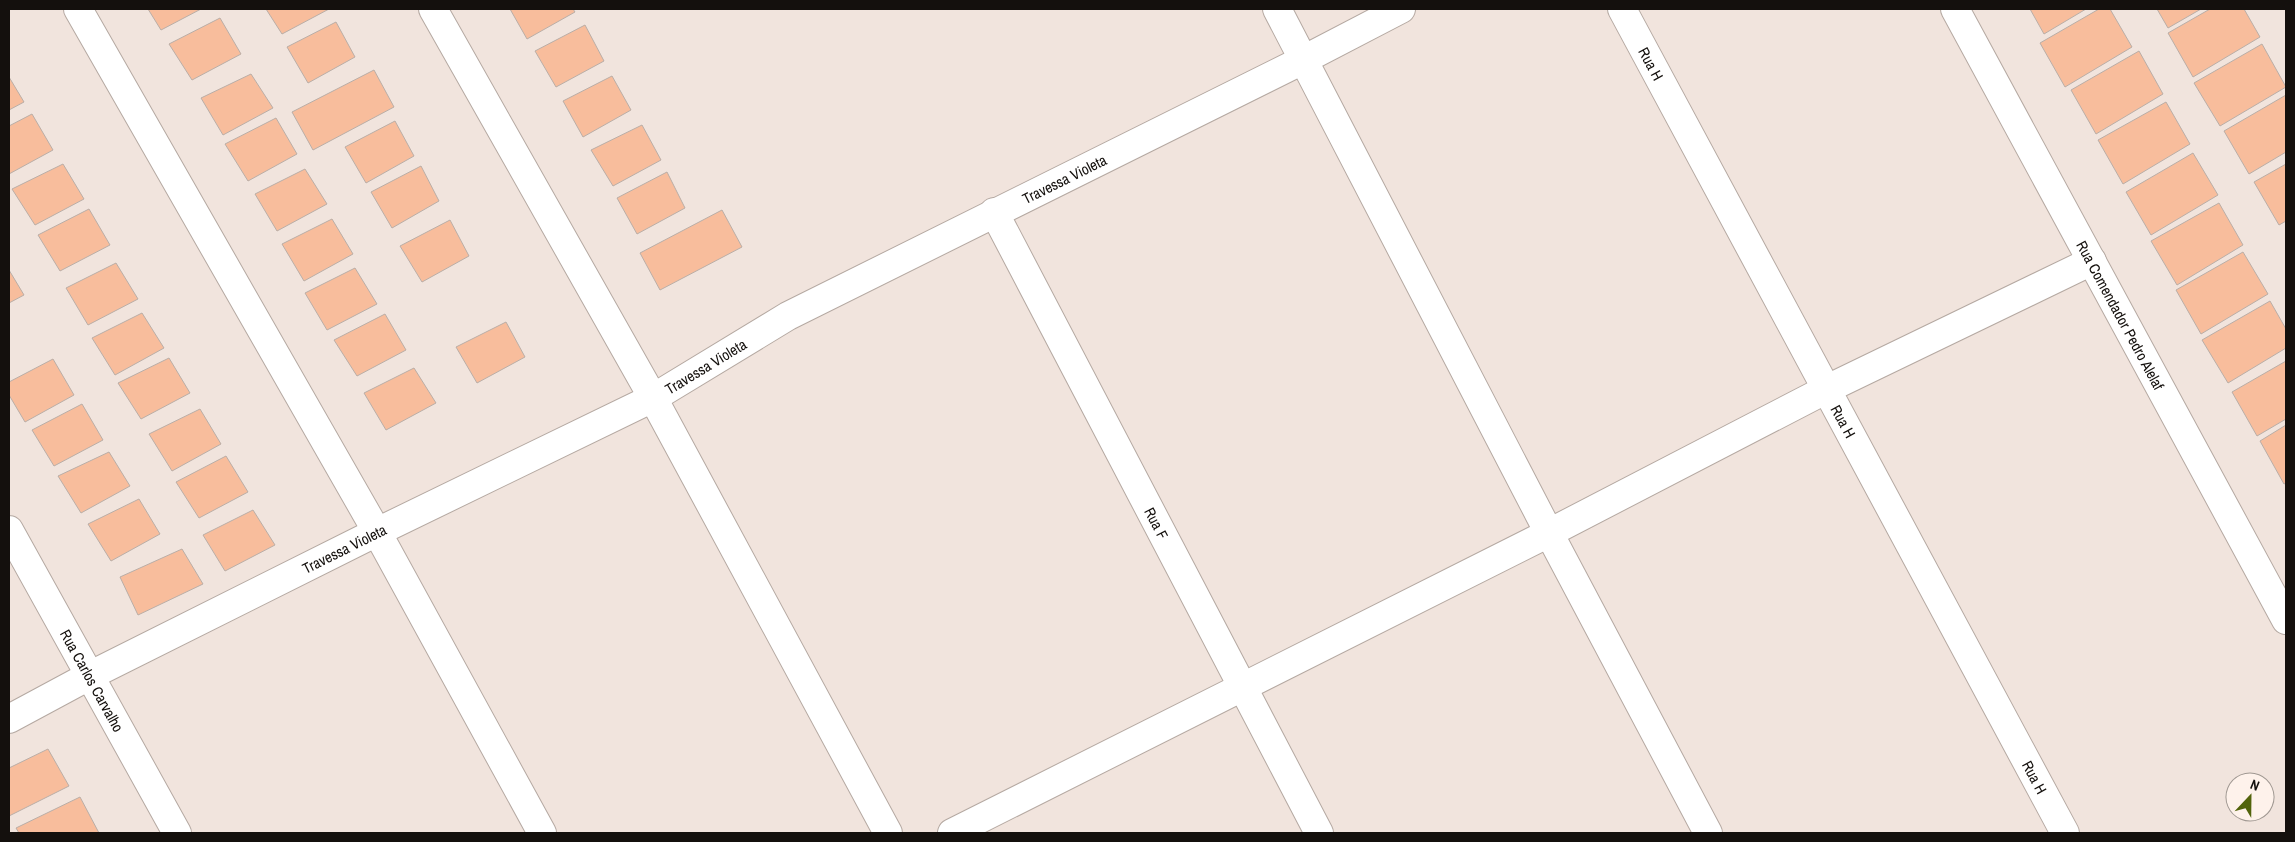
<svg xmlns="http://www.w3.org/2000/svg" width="2295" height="842" font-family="'Archivo Narrow',sans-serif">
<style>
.building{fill:#f8bd9c;stroke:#baaea7}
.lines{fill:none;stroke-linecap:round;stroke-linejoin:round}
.street-casing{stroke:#b5a9a2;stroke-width:30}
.street{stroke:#fff;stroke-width:28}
.labels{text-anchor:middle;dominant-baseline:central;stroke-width:4.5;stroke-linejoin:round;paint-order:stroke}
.street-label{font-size:15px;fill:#14100d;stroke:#fef2eb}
</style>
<rect width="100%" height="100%" fill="#f1e4dd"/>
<g class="building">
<path d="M148,9h53l-40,21z"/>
<path d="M266,9h63l-47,25z"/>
<path d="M510,9h63l2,3 -48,27z"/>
<path d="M2030,9h56l-42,25z"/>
<path d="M2099,9h11l22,38 -67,40 -25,-44z"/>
<path d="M2157,9h44l-33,19z"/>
<path d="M2210,9h34l16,28 -67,40 -25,-44z"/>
<path d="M220,18l21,36 -49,26 -23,-36z"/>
<path d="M336,22l19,35 -47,26 -21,-36z"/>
<path d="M585,25l19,36 -48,26 -21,-36z"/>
<path d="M2262,44l24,43 -66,39 -26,-43z"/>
<path d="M2139,51l24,43 -67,40 -25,-44z"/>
<path d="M374,70l20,37 -81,43 -21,-38z"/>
<path d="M251,74l22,34 -50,27 -22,-37z"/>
<path d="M612,76l19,34 -48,27 -20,-36z"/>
<path d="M9,77l15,25 -15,8z"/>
<path d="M2286,95v57l-37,22 -25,-43z"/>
<path d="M2166,102l24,42 -67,40 -25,-44z"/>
<path d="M32,114l21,36 -44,24v-48z"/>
<path d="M276,118l21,36 -49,27 -23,-37z"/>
<path d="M395,121l19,35 -48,27 -21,-36z"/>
<path d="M642,125l19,35 -48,26 -22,-36z"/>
<path d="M2193,153l25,42 -67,40 -25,-43z"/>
<path d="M63,164l21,35 -49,26 -23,-36z"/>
<path d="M2286,164v57l-7,4 -25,-43z"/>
<path d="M421,166l18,35 -47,27 -21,-36z"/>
<path d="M305,169l22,35 -50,27 -22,-37z"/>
<path d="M667,172l18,36 -48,26 -20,-36z"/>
<path d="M2219,203l24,42 -66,40 -26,-44z"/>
<path d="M89,209l21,36 -50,26 -22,-36z"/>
<path d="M722,210l20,37 -82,43 -20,-37z"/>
<path d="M332,219l21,35 -49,27 -22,-37z"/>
<path d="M450,220l19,36 -47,26 -22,-36z"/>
<path d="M2243,252l25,42 -67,40 -25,-44z"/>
<path d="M116,263l22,36 -50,26 -22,-37z"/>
<path d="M355,268l22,36 -50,26 -22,-37z"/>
<path d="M9,270l15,25 -15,8z"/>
<path d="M2270,301l16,28v19l-58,35 -26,-43z"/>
<path d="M142,313l22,35 -49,27 -23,-37z"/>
<path d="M385,314l21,36 -49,26 -23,-36z"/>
<path d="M506,322l19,35 -48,26 -21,-36z"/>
<path d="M169,358l21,35 -49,26 -23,-36z"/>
<path d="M53,359l21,36 -49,27 -16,-27v-13z"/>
<path d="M2286,361v58l-29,17 -25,-44z"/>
<path d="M414,368l22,35 -50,27 -22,-37z"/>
<path d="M82,404l21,36 -49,26 -22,-36z"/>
<path d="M200,409l21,35 -49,27 -23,-37z"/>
<path d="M2286,425v58l-2,1 -24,-43z"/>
<path d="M109,452l21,34 -49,27 -23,-37z"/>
<path d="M226,456l22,36 -49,26 -23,-36z"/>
<path d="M139,499l21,35 -49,27 -23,-37z"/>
<path d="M253,510l22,35 -50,26 -22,-36z"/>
<path d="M182,549l21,35 -65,31 -18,-38z"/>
<path d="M48,749l21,37 -60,30v-48z"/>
<path d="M80,797l19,36h-80l-3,-5z"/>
</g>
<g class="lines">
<g class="street-casing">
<g id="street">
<path d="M78,9l299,523 165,301"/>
<path d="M433,9l220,389 235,435"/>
<path d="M1277,9l272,524 159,300"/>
<path id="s1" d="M1622,9l443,824"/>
<path id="s2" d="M1955,9l331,611"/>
<path id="s3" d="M994,212l325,621"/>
<path id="s4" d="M9,530l168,303"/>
<path id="s5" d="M9,719l80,-43 288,-144 276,-134 135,-82 515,-256 98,-51"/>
<path d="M952,833l597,-300 278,-144 265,-128"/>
</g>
</g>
<use href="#street" class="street"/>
</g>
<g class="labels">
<g class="street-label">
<text stroke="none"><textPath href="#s1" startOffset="62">Rua H</textPath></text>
<text stroke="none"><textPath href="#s5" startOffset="1186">Travessa Violeta</textPath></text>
<text stroke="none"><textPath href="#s2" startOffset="348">Rua Comendador Pedro Alelaf</textPath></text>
<text stroke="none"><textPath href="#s5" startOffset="781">Travessa Violeta</textPath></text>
<text stroke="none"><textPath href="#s1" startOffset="468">Rua H</textPath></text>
<text stroke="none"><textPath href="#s3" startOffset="351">Rua F</textPath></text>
<text stroke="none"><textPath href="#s5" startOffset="376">Travessa Violeta</textPath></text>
<text stroke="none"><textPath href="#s4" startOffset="172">Rua Carlos Carvalho</textPath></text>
<text stroke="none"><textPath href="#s1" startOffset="872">Rua H</textPath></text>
</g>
</g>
<rect width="2295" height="842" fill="none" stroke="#14100d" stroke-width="20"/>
<g transform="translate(2250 797) rotate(22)"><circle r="24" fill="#fef2eb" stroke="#a09892"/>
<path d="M0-4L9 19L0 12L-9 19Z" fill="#52630b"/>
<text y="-8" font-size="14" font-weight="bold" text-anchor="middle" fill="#14100d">N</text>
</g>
</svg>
